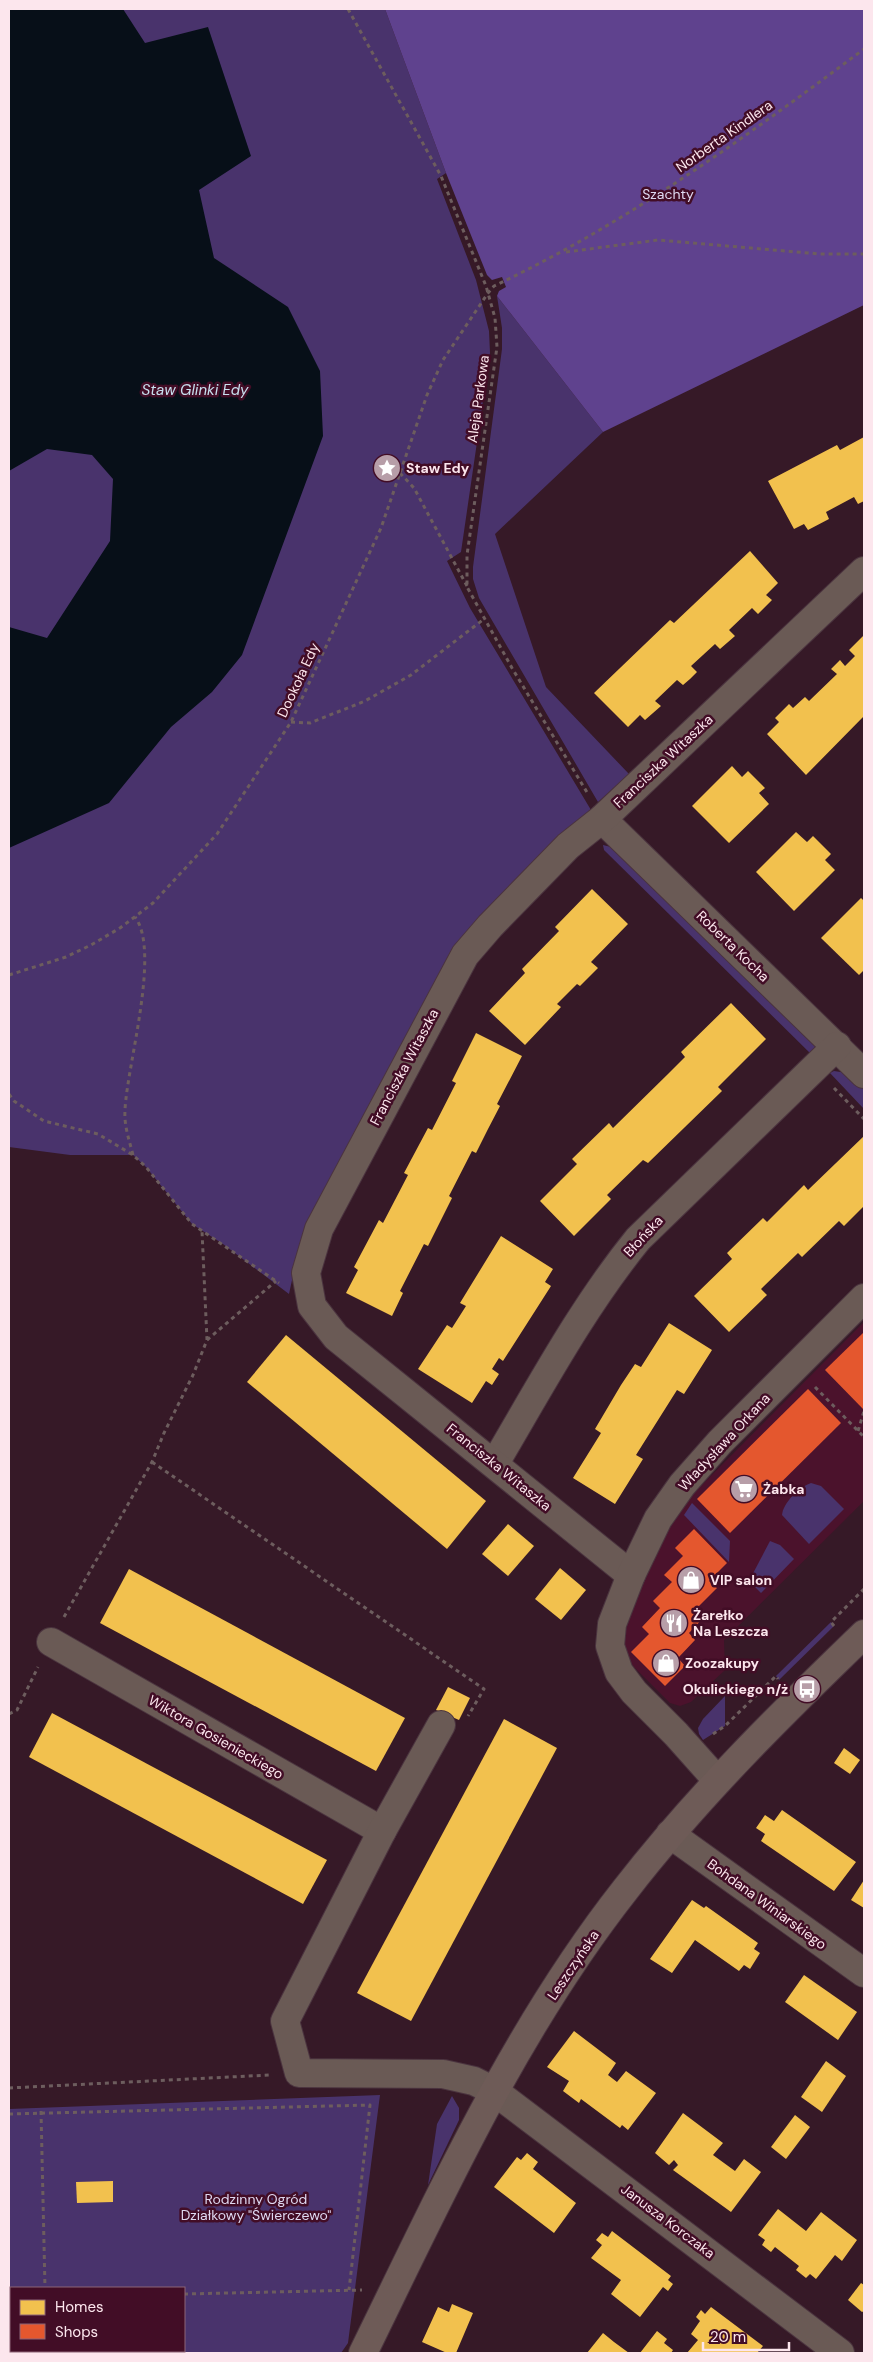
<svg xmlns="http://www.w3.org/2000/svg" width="873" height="2362" font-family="'DM Sans',sans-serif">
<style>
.built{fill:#4b122c}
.green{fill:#49336c;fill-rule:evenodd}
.forest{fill:#5f428e}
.water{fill:#070f18}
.homes{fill:#f2c14e}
.shops{fill:#e4572e}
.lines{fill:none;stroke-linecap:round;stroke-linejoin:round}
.street-casing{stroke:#4b343f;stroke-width:30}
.secondary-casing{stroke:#4b343f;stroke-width:30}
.path{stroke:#6d5d5e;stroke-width:3;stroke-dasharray:4 4;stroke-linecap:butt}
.street{stroke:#6a5a55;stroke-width:28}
.secondary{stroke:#6e5b57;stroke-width:28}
.labels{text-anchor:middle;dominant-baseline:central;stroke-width:5;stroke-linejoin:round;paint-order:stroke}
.street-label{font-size:14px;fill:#fce6ed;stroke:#420d26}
.park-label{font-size:14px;fill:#dfd9f1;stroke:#420d26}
.poi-label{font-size:14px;font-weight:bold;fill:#fce6ed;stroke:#420d26;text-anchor:start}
.water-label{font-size:15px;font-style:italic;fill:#c8e0ef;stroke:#420d26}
</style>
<rect width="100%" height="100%" fill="#361927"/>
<path class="built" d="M864,1322v179l-140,139 1,30 -34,32 -11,4 -10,-3 -44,-44 -4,-23 8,-28 42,-85 18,-26z"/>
<g class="green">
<path d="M9,9h376l61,164 -9,6 39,101 13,51 1,22 -29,199 -14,9 23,47 121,202 -73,74 -218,359 -11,51 -66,-50 -31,-20 -46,-57 -13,-12h-63l-61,-8z"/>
<path d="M497,296l106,136 -108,102 51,153 83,87 -31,28 -119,-204 -6,-19v-12l29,-218v-21z"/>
<path d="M603,845l12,3 202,197 -3,12 -210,-207z"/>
<path d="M834,1071l13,2 17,16v20l-34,-36z"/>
<path d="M811,1483l10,3 23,23 -35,35 -27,-29c1,-12 17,-28 29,-32z"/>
<path d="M692,1503l38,38 -1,21 -45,-47z"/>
<path d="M770,1541l10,4 14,14 -33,34 -12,-12z"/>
<path d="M831,1622l3,4 -55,54 -3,-4z"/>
<path d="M725,1696v30l-22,14 -4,-6 -1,-6 5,-9z"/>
<path d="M380,2095l-32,248 -7,10h-332v-244zM11,2288h173v63h-173z"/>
<path d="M452,2096l7,12v12l-31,65 9,-61z"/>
</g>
<path class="forest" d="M385,9h479v296l-261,127 -106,-136 2,-5 7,-4 -4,-10 -10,3 -5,-5 -41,-102z"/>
<path class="water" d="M9,9h114l22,34 63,-16 43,129 -52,34 15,68 74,49 32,64 3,65 -81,219 -30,37 -41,35 -62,76 -100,45v-221l38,11 63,-97 3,-62 -21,-24 -45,-6 -38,22z"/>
<g class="homes">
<path d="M864,437v64l-6,3 -4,-7 -28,15 3,7 -21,11 -4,-6 -10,5 -26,-48 69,-36 3,5z"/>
<path d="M750,551l28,32 -12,12 6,5 -14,14 -6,-6 -23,22 6,6 -15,13 -5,-5 -24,22 6,6 -7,7 -7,6 -6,-5 -22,21 6,5 -16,14 -5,-5 -12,12 -34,-34 76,-73 4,3z"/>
<path d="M864,635v81l-58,59 -39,-41 12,-12 -4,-4 14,-14 4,4 12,-11 4,4 28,-27 -6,-5 9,-9 5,6 10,-10 -6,-6z"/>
<path d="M732,766l10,11 6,-6 17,17 -6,5 10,11 -40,39 -37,-37z"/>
<path d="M796,832l11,10 6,-6 18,18 -6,6 10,10 -41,41 -38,-39z"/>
<path d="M592,889l36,35 -37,38 7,6 -18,18 -3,-2 -20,20 4,3 -36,38 -36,-34 36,-38 -3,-4 37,-38 -4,-4z"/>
<path d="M861,898l3,3v69l-5,5 -38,-37z"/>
<path d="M731,1003l35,36 -48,48 4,4 -74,72 -5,-3 -36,35 4,4 -37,37 -34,-35 37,-37 -5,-5 37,-36 4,5 55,-54 17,-17 -4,-5z"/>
<path d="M476,1033l46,23 -25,48 3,2 -12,23 -12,24 -4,-2 -23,45 3,2 -24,48 -4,-2 -24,47 3,2 -11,23 -46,-23 12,-23 -4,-3 25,-47 4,3 25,-48 -4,-2 24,-45 4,2 24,-47 -4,-2z"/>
<path d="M864,1136v70l-20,20 -5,-5 -37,36 -4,-4 -37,36 6,6 -38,37 -35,-36 38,-37 -5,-6 36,-35 4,4 37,-37 4,5z"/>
<path d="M501,1236l52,33 -8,13 6,4 -48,75 -4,-3 -7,11 7,5 -7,11 -6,-4 -14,22 -54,-34 29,-44 5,3 14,-22 -6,-3z"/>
<path d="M669,1323l43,27 -28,44 -7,-4 -41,65 7,4 -28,45 -42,-26 28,-45 -6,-4 26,-44 14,-21 6,3z"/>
<path d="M286,1335l200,166 -39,48 -200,-167z"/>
<path d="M508,1524l26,22 -26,30 -26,-22z"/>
<path d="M560,1568l26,22 -25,30 -26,-21z"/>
<path d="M129,1569l276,149 -29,53 -276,-148z"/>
<path d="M448,1687l22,11 -11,22 -23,-10z"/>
<path d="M52,1713l275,147 -24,44 -274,-147z"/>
<path d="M504,1719l53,29 -146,273 -54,-28z"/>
<path d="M844,1748l16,12 -10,14 -16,-11z"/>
<path d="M782,1810l74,52 -22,29 -73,-50 4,-7 -9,-6 9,-13 9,6z"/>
<path d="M864,1880v28l-13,-8z"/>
<path d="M692,1900l12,8 2,-2 52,37 -4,6 6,4 -10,16 -6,-4 -5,6 -44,-31 -23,33 -22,-14z"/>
<path d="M804,1975l53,37 -19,28 -53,-38z"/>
<path d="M574,2031l42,32 -8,12 9,7 9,-11 30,22 -28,37 -6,-5 -2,3 -39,-29 -2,4 -16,-12 6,-10 -22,-14z"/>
<path d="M826,2061l20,15 -24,36 -21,-15z"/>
<path d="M683,2113l40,30 -10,12 22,16 9,-12 17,13 -30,40 -58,-42 5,-5 -4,-5 -5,5 -14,-12z"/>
<path d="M795,2115l15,12 -24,32 -15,-12z"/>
<path d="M527,2153l11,9 -5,7 43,34 -22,30 -60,-46 23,-30 4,3z"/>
<path d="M113,2181v21l-36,1 -1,-21z"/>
<path d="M778,2209l28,22 15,-19 36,28 -15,21 -7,-6 -19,24 -6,-5 -4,4 -10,-8 3,-4 -24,-19 -4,5 -9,-7 3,-5 -7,-5z"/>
<path d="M612,2231l59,45 -3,4 5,4 -5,7 -5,-4 -23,30 -29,-23 10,-14 -30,-22 11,-13 -6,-5 6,-7 6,4z"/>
<path d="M861,2283l3,2v26l-2,1 -14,-12z"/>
<path d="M452,2304l21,9 -17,40h-9l-25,-11 16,-35 11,5z"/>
<path d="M711,2307l52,39 -6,7h-70l11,-13 -7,-6 9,-13 -4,-4 5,-7 4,4z"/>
<path d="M657,2331l10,8 -3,4 9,7 -2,3h-31z"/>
<path d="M603,2333l11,9 15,11h-42z"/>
</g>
<g class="shops">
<path d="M864,1332v78l-39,-40z"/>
<path d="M808,1389l33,34 -111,110 -33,-34z"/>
<path d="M694,1529l33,34 -18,18 8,7 -19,19 8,8 -17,18 6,7 -17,18 7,8 -20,20 -34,-34 18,-18 -7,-7 18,-19 -7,-7 19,-19 -8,-7 19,-19 -8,-8z"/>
</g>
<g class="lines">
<g class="street-casing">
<g id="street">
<path d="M602,819l262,255"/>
<path d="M495,1463c45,-76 87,-155 143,-224l199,-193"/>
<path d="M631,1575l-295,-238 -24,-31 -6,-33 13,-44 146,-274 25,-29 78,-80 34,-27 262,-248"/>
<path d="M51,1642l331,189"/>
<path d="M441,1725l-59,106 -97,190 14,52 144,1 31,7 20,10 346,262"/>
<path d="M717,1780l-41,-46 -42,-42 -15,-20 -9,-26 2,-22 19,-49 27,-56 24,-34 38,-43 144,-144"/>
<path d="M670,1834l194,139"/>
</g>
</g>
<g class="secondary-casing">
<path id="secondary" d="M363,2353c78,-159 152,-323 262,-463 72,-93 155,-175 239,-256"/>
</g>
<g class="path">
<path d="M348,9l93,167 45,110 9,32 2,29 -30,208v32l45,81 76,126"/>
<path d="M566,252l92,-12 162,14h44"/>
<path d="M400,473l14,15 53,98"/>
<path d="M291,722l19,1 55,-22 46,-26 73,-56"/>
<path d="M9,975l57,-18 25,-12 29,-17 33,-25 64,-69 74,-112 90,-194 46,-133 16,-35 45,-67 6,-7c133,-63 252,-149 370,-237"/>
<path d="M834,1088l30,31"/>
<path d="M9,1094l5,7 30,20 54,13 35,21 13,12 46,57 87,59"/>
<path d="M133,1155c-4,-16 -9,-29 -8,-45 2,-45 36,-159 10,-193"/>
<path d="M207,1340l69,-59"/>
<path d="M815,1387l49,50"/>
<path d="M858,1431l6,-20"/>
<path d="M152,1462l332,227 -16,27"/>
<path d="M64,1617l88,-155 12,-29 29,-58 14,-35 -5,-109"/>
<path d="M834,1626l-3,-4 33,-33"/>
<path d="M9,1714l8,-4 21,-43"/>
<path d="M713,1734l12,-8 51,-50 2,3"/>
<path d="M9,2088l261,-13"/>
<path d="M41,2111l4,177"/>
<path d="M9,2114l361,-9 -21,185"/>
<path d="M184,2294l178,-4"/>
<path d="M9,2299h2"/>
<path d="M46,2351v2"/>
</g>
<use href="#street" class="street"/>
<use href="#secondary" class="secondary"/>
</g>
<defs>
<g id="sight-disc" transform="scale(1.4375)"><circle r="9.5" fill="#b79ea8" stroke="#420d26"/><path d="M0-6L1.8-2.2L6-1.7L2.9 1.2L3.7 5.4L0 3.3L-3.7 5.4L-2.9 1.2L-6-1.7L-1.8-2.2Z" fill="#fff"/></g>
<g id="supermarket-disc" transform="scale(1.4375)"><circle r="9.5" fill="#b79ea8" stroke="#420d26"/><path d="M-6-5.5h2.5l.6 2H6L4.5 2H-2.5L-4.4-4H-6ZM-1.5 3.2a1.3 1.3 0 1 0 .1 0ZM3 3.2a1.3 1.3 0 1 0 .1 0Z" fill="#fff"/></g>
<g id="shop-disc" transform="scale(1.4375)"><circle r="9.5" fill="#b79ea8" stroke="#420d26"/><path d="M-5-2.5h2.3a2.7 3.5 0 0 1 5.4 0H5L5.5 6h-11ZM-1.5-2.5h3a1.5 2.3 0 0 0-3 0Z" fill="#fff"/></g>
<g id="restaurant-disc" transform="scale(1.4375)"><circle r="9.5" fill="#b79ea8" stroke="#420d26"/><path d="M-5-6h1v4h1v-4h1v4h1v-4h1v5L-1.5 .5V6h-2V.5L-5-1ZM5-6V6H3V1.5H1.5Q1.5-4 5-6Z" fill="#fff"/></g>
<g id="bus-disc" transform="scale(1.4375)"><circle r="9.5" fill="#b79ea8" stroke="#420d26"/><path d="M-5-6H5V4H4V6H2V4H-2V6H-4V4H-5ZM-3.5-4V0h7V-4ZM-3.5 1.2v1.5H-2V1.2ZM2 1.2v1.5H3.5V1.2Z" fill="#fff"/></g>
</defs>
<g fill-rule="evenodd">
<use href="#sight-disc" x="387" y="468"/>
<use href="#supermarket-disc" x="744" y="1489"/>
<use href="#shop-disc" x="691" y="1580"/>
<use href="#restaurant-disc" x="674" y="1623"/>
<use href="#shop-disc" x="666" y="1663"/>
<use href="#bus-disc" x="807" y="1689"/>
</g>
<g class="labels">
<g class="street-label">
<text transform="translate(724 136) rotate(-35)">Norberta Kindlera</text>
<text transform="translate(478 399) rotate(-82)">Aleja Parkowa</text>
<text transform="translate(298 680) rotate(-65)">Dookoła Edy</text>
<text transform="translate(663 761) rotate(-43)">Franciszka Witaszka</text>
<text transform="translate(733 946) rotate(44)">Roberta Kocha</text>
<text transform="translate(404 1067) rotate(-62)">Franciszka Witaszka</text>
<text transform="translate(643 1236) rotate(-47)">Błońska</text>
<text transform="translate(724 1442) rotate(-47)">Władysława Orkana</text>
<text transform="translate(499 1467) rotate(39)">Franciszka Witaszka</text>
<text transform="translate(216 1737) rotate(30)">Wiktora Gosienieckiego</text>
<text transform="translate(767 1904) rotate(36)">Bohdana Winiarskiego</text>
<text transform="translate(573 1965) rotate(-56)">Leszczyńska</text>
<text transform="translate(668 2221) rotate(37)">Janusza Korczaka</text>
</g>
<g class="park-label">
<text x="668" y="194">Szachty</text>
<text x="256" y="2199">Rodzinny Ogród<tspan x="256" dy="16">Działkowy "Świerczewo"</tspan></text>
</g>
<g class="poi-label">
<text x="406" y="468">Staw Edy</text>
<text x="763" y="1489">Żabka</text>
<text x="710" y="1580">VIP salon</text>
<text x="693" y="1615">Żarełko<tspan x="693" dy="16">Na Leszcza</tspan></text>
<text x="685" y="1663">Zoozakupy</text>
<text x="788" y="1689" text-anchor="end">Okulickiego n/ż</text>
</g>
<g class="water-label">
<text x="195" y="390">Staw Glinki Edy</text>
</g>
</g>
<rect width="873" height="2362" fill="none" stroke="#fce6ed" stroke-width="20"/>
<rect x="10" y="2287" width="175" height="65" fill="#420d26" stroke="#8c6476"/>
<rect x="20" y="2300" width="25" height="15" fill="#f2c14e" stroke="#8c6476"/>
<text x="55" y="2312" font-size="15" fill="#fce6ed">Homes</text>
<rect x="20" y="2324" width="25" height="15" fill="#e4572e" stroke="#8c6476"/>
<text x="55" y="2337" font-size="15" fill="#fce6ed">Shops</text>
<path d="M703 2342v8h86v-8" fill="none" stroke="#fce6ed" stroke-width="2.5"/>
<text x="710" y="2342" font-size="15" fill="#fce6ed" stroke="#420d26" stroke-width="4" paint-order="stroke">20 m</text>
</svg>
